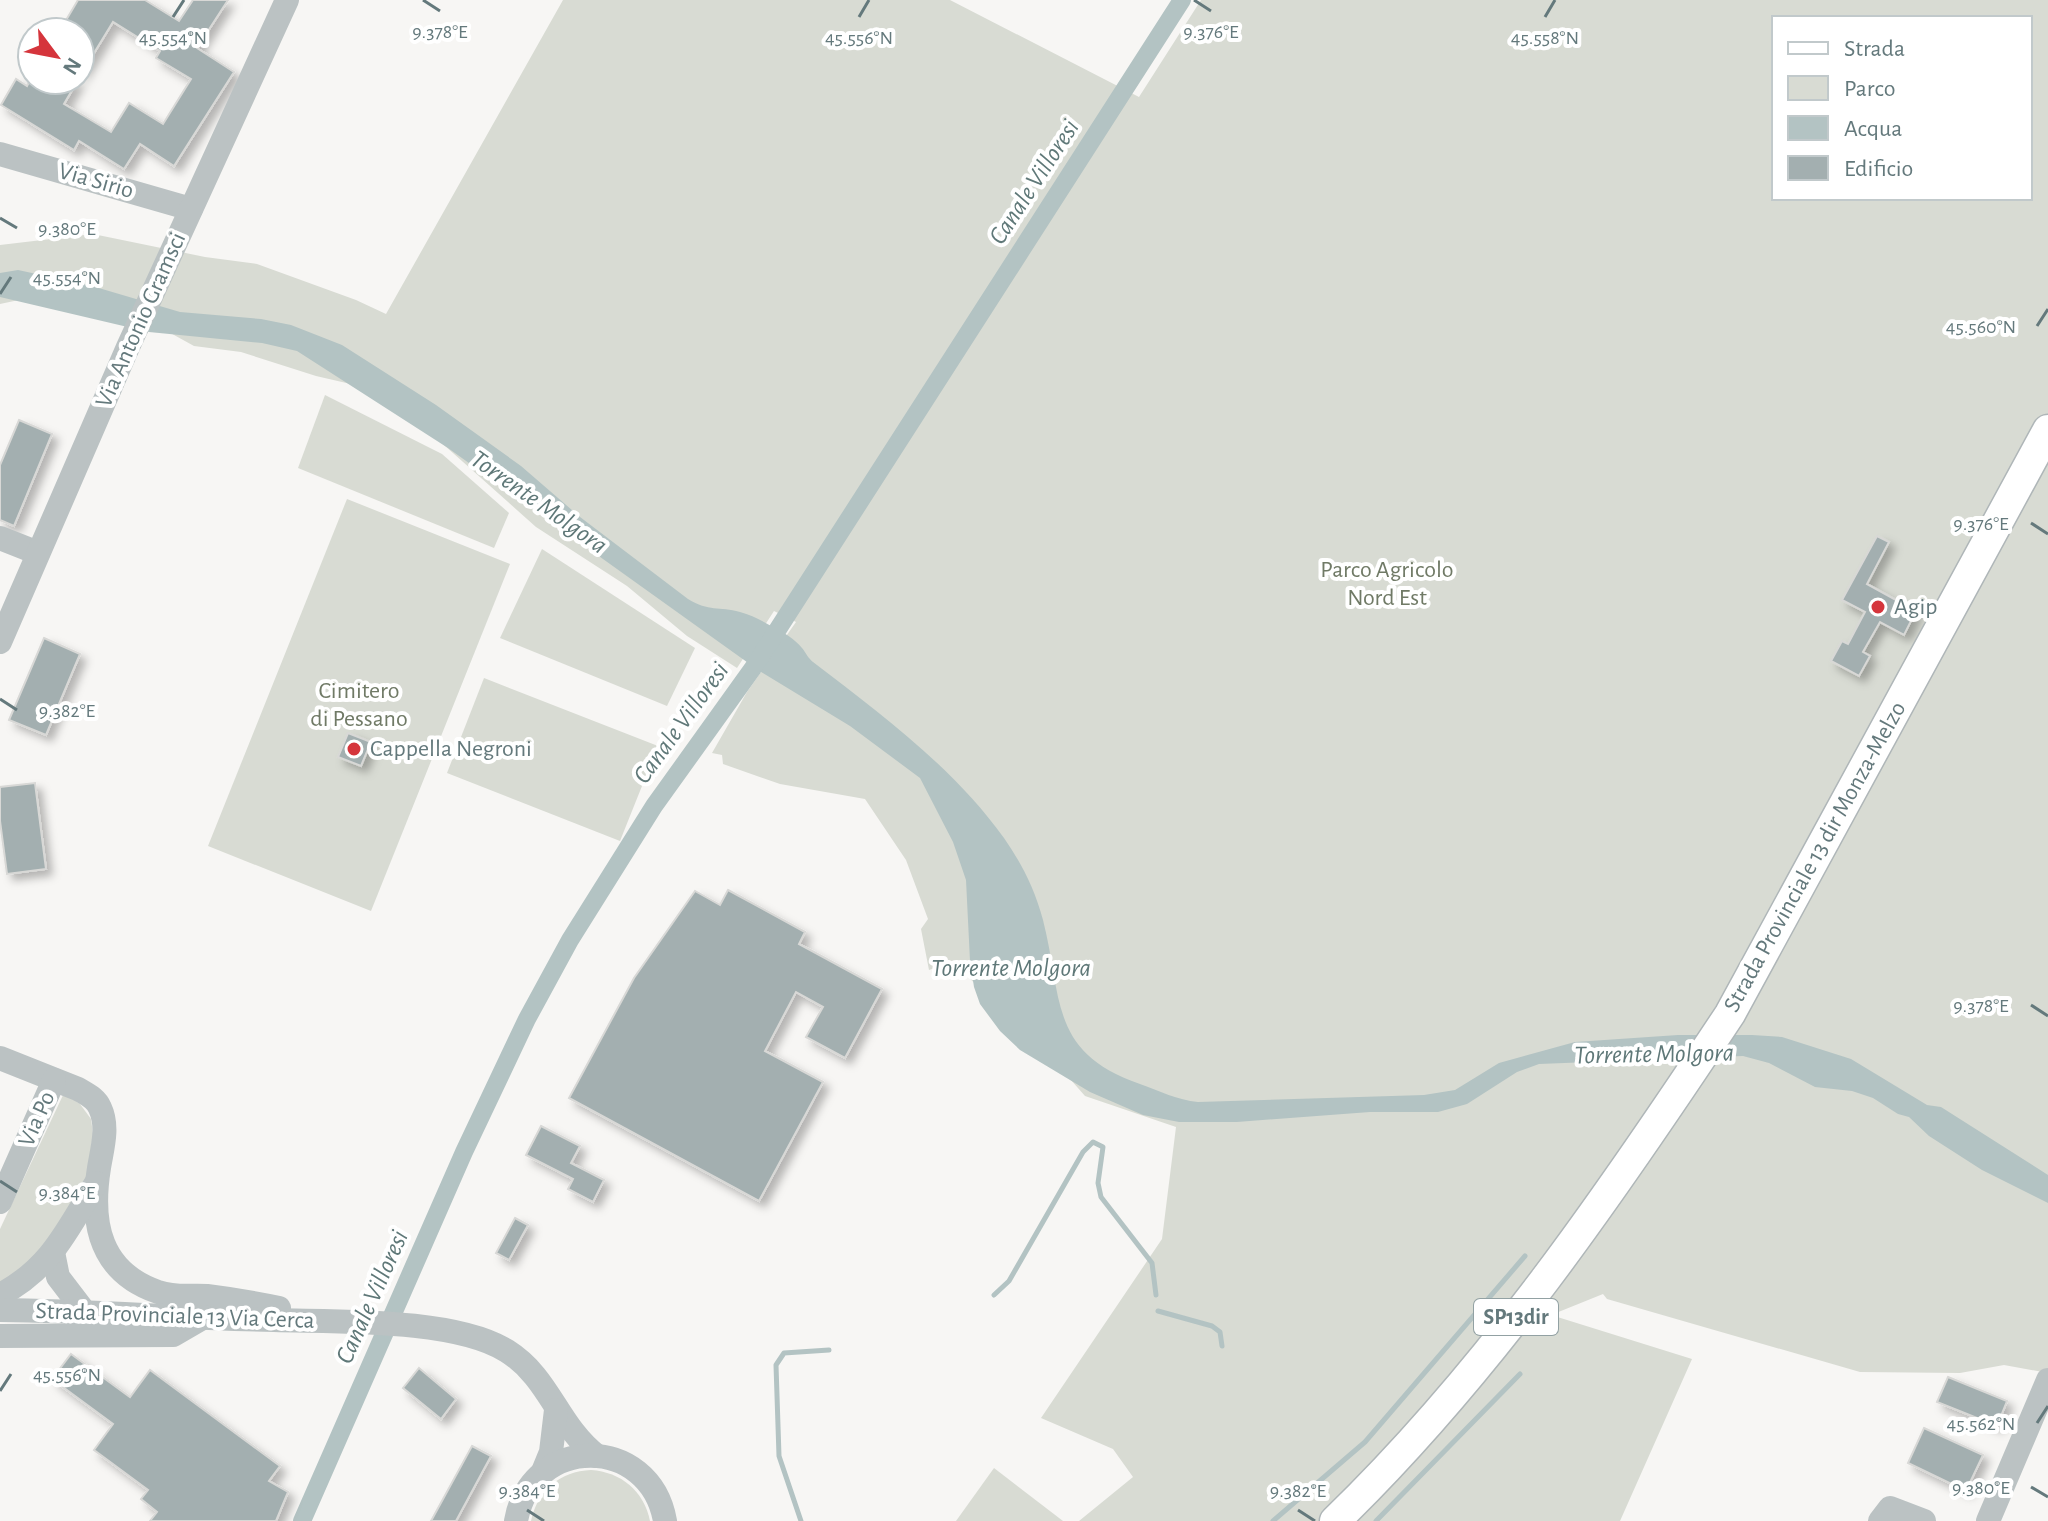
<svg xmlns="http://www.w3.org/2000/svg" width="2048" height="1521" font-family="'Alegreya Sans',sans-serif">
<style>
.green{fill:#d8dbd3;fill-rule:evenodd}
.water{fill:#b3c3c3}
.lines{fill:none;stroke-linecap:round;stroke-linejoin:round}
.stream{stroke:#b3c3c3;stroke-width:5}
.canal{stroke:#b3c3c3;stroke-width:18}
.building{fill:#a3afb0;stroke:#d8d8d6;stroke-width:2;filter:url(#shadow)}
.major-casing{stroke:#afb6b8;stroke-width:33}
.minor{stroke:#bbc2c3;stroke-width:24}
.major{stroke:#fff;stroke-width:30}
.ticks{fill:none;stroke:#64797c;stroke-width:3}
.poi-dot{fill:#d5353c;stroke:#fff;stroke-width:3}
.labels{text-anchor:middle;dominant-baseline:central;stroke-width:8;stroke-linejoin:round;paint-order:stroke}
.shield{fill:#fff;stroke:#92a1a3;stroke-width:2}
.shield-label{font-size:22px;font-weight:bold;fill:#64797c}
.street-label{font-size:24px;fill:#64797c;stroke:#fff}
.park-label{font-size:24px;fill:#707a66;stroke:#fff}
.poi-label{font-size:24px;fill:#64797c;stroke:#fff;text-anchor:start}
.water-label{font-size:26px;font-style:italic;fill:#5f7878;stroke:#fff}
.ticks-label{font-size:20px;text-anchor:middle;fill:#64797c;stroke:#fff;stroke-width:8;stroke-linejoin:round;paint-order:stroke}
</style>
<defs>
<filter id="shadow"><feDropShadow dx="6" dy="6" stdDeviation="4" flood-color="#0004"/></filter>
</defs>
<rect width="100%" height="100%" fill="#f7f6f4"/>
<g class="green">
<path d="M563,0h387l189,97 62,-97h847v1373l-44,-8 -44,8 -100,-1 -253,-73 -4,-5 -52,21 141,44 -72,162h-541l54,-44 -20,-28 -72,-31 121,-179 14,-112 -91,-31 -29,-33 -103,-101 -24,8 -8,-41 7,-10 -22,-59 -41,-61 -85,-15 -57,-20 -1,-9 -10,-2 35,-61 49,-70 -22,-11 -37,57 -50,-32 -60,-50 -91,-59 -128,-114 -40,-25 -52,-12 -75,-24 -47,-6 -78,-43 -83,-6 -33,7v-59l93,-11 112,23 52,7 99,36 30,14zM1774,18h256v180h-256z"/>
<path d="M325,395l117,59 67,59 -15,35 -196,-80z"/>
<path d="M347,499l163,65 -139,347 -163,-65z"/>
<path d="M542,549l153,99 -28,58 -167,-68z"/>
<path d="M484,678l174,68 -38,95 -173,-68z"/>
<path d="M64,1093l16,11 11,15 2,15 -6,45 -43,71 -44,35v-56z"/>
<path d="M994,1468l69,53h-107z"/>
<path d="M591,1470c30,2 53,21 59,51h-119c6,-30 29,-50 60,-51z"/>
</g>
<path class="water" d="M18,270l74,16 88,26 81,7 30,6 51,20 94,60 85,61 59,51 108,82c21,13 31,7 52,13 12,3 22,9 33,15 10,5 22,12 29,21 4,5 6,10 11,14 69,53 140,105 191,176 18,26 31,52 39,82 20,78 5,132 97,164 20,7 37,16 58,18l226,-7 31,-5 44,-27 76,-21 103,-7h74l30,2 69,22 76,46 14,2 107,68v28l-66,-33 -53,-34 -20,-19 -11,-3 -25,-16 -21,-7 -37,-4 -46,-24 -26,-7 -204,8 -22,8 -50,32 -29,8h-68l-133,10h-58l-36,-7 -53,-23 -70,-42 -20,-19 -20,-27 -6,-17 -4,-26 -4,-81 -13,-38 -33,-64 -70,-52 -92,-56 -310,-222 -151,-97 -35,-8 -113,-11 -149,-35v-24z"/>
<g class="lines">
<g class="stream">
<path d="M994,1295l15,-14 74,-129 10,-10 10,5 -5,36 3,14 51,66 4,32"/>
<path d="M1158,1311l54,15 8,6 2,14"/>
<path d="M801,1521l-22,-65 -3,-91 8,-12 45,-3"/>
<path d="M1273,1521l92,-79 160,-186"/>
<path d="M1376,1521l144,-147"/>
</g>
<path class="canal" d="M302,1521l162,-369 63,-133 43,-79 84,-134 99,-138 429,-668"/>
</g>
<g class="building">
<path d="M78,0h67l34,21 14,-21h35l-31,48 37,24 -60,94 -34,-22 -16,25 -45,-28 -5,9 -73,-45 15,-26 11,7 3,-6h48l-14,24 47,28 18,-29 34,21 28,-45 -35,-21 4,-7 -47,-29 -33,54v-44h-21z"/>
<path d="M19,420l33,14 -38,92 -14,-6v-55z"/>
<path d="M1877,536l12,6 -22,42 49,27 -12,24 -24,-13 -17,30 7,4 -11,20 -28,-15 11,-20 6,3 17,-32 -23,-12z"/>
<path d="M44,638l36,16 -34,81 -37,-15z"/>
<path d="M348,733l23,9 -10,24 -23,-9z"/>
<path d="M35,783l11,86 -39,5 -7,-53v-34z"/>
<path d="M728,890l77,42 -6,12 83,45 -37,69 -39,-21 17,-30 -27,-15 -31,59 58,31 -64,119 -190,-103 65,-120 61,-87 25,14z"/>
<path d="M541,1126l39,20 -9,17 33,17 -11,22 -25,-13 5,-10 -47,-24z"/>
<path d="M515,1218l13,7 -19,35 -13,-7z"/>
<path d="M71,1354l59,43 20,-27 130,96 -11,15 19,11 -12,29h-126l7,-9 -16,-13 7,-9 -54,-40 19,-26 -61,-45z"/>
<path d="M419,1368l37,31 -15,20 -38,-31z"/>
<path d="M1948,1377l59,24 -10,25 -60,-24z"/>
<path d="M1924,1428l59,27 -17,36 -58,-28z"/>
<path d="M472,1446l19,10 -35,65h-25z"/>
</g>
<g class="lines">
<g class="major-casing">
<path id="major" d="M1335,1521c154,-149 277,-329 395,-507l318,-584"/>
</g>
<g class="minor">
<path d="M0,154l191,55"/>
<path d="M0,538l38,15"/>
<path d="M0,642l128,-295 159,-347"/>
<path d="M0,1058l78,31c8,5 18,9 22,19 9,19 2,41 -1,60 -9,56 1,104 59,124 16,6 32,3 49,4 24,3 48,7 72,12"/>
<path d="M0,1202l54,-122"/>
<path d="M53,1252l5,25 26,34"/>
<path d="M0,1295c51,-27 67,-65 96,-112"/>
<path d="M0,1310c91,1 182,8 274,10 62,2 181,-2 233,31 43,27 50,74 90,105"/>
<path d="M0,1336l173,-1 31,-18"/>
<path d="M542,1474l9,-22 5,-42"/>
<path d="M516,1521c15,-87 134,-87 149,0"/>
<path d="M1880,1521l10,-13 34,13"/>
<path d="M1988,1521l60,-141"/>
</g>
<use href="#major" class="major"/>
</g>
<path class="ticks" d="M423,0l17,11M1194,0l17,11M173,17l11,-17M859,17l10,-17M1545,17l10,-17M0,218l17,10M0,294l11,-17M2037,326l11,-17M2031,523l17,11M0,699l17,11M2031,1005l17,11M0,1181l17,11M0,1391l11,-17M2037,1423l11,-17M2031,1487l17,10M527,1510l17,11M1298,1510l17,11"/>
<g class="poi-dot">
<circle cx="1878" cy="607" r="8"/>
<circle cx="354" cy="749" r="8"/>
</g>
<g class="labels">
<rect class="shield" x="1474" y="1299" width="84" height="36" rx="6"/>
<g class="shield-label">
<text x="1516" y="1317">SP13dir</text>
</g>
<g class="street-label">
<text transform="translate(96 181) rotate(16)">Via Sirio</text>
<text transform="translate(141 320) rotate(-66)">Via Antonio Gramsci</text>
<text transform="translate(1815 857) rotate(-61)">Strada Provinciale 13 dir Monza-Melzo</text>
<text transform="translate(37 1119) rotate(-66)">Via Po</text>
<text transform="translate(175 1316) rotate(2)">Strada Provinciale 13 Via Cerca</text>
</g>
<g class="park-label">
<text x="1387" y="570">Parco Agricolo<tspan x="1387" dy="28">Nord Est</tspan></text>
<text x="359" y="691">Cimitero<tspan x="359" dy="28">di Pessano</tspan></text>
</g>
<g class="poi-label">
<text x="1894" y="607">Agip</text>
<text x="370" y="749">Cappella Negroni</text>
</g>
<g class="water-label">
<text transform="translate(1034 182) rotate(-57)">Canale Villoresi</text>
<text transform="translate(539 502) rotate(35)">Torrente Molgora</text>
<text transform="translate(681 723) rotate(-54)">Canale Villoresi</text>
<text x="1011" y="968">Torrente Molgora</text>
<text transform="translate(1654 1054) rotate(-1)">Torrente Molgora</text>
<text transform="translate(372 1297) rotate(-66)">Canale Villoresi</text>
</g>
</g>
<g class="ticks-label">
<text x="440" y="38">9.378°E</text>
<text x="1211" y="38">9.376°E</text>
<text x="173" y="44">45.554°N</text>
<text x="859" y="44">45.556°N</text>
<text x="1545" y="44">45.558°N</text>
<text x="67" y="235">9.380°E</text>
<text x="67" y="284">45.554°N</text>
<text x="1981" y="333">45.560°N</text>
<text x="1981" y="530">9.376°E</text>
<text x="67" y="717">9.382°E</text>
<text x="1981" y="1012">9.378°E</text>
<text x="67" y="1199">9.384°E</text>
<text x="67" y="1381">45.556°N</text>
<text x="1981" y="1430">45.562°N</text>
<text x="1981" y="1494">9.380°E</text>
<text x="527" y="1497">9.384°E</text>
<text x="1298" y="1497">9.382°E</text>
</g>
<rect x="1772" y="16" width="260" height="184" fill="#ffffff" stroke="#c1c9cb" stroke-width="2"/>
<rect x="1788" y="42" width="40" height="12" fill="#ffffff" stroke="#c1c9cb" stroke-width="2"/>
<text x="1844" y="56" font-size="24" fill="#64797c">Strada</text>
<rect x="1788" y="76" width="40" height="24" fill="#d8dbd3" stroke="#c1c9cb" stroke-width="2"/>
<text x="1844" y="96" font-size="24" fill="#64797c">Parco</text>
<rect x="1788" y="116" width="40" height="24" fill="#b3c3c3" stroke="#c1c9cb" stroke-width="2"/>
<text x="1844" y="136" font-size="24" fill="#64797c">Acqua</text>
<rect x="1788" y="156" width="40" height="24" fill="#a3afb0" stroke="#c1c9cb" stroke-width="2"/>
<text x="1844" y="176" font-size="24" fill="#64797c">Edificio</text>
<g transform="translate(56 56) rotate(122)"><circle r="38" fill="#ffffff" stroke="#c1c9cb" stroke-width="2"/>
<path d="M0-6L14 30L0 20L-14 30Z" fill="#d5353c"/>
<text y="-12" font-size="22" font-weight="bold" text-anchor="middle" fill="#64797c">N</text>
</g>
</svg>
